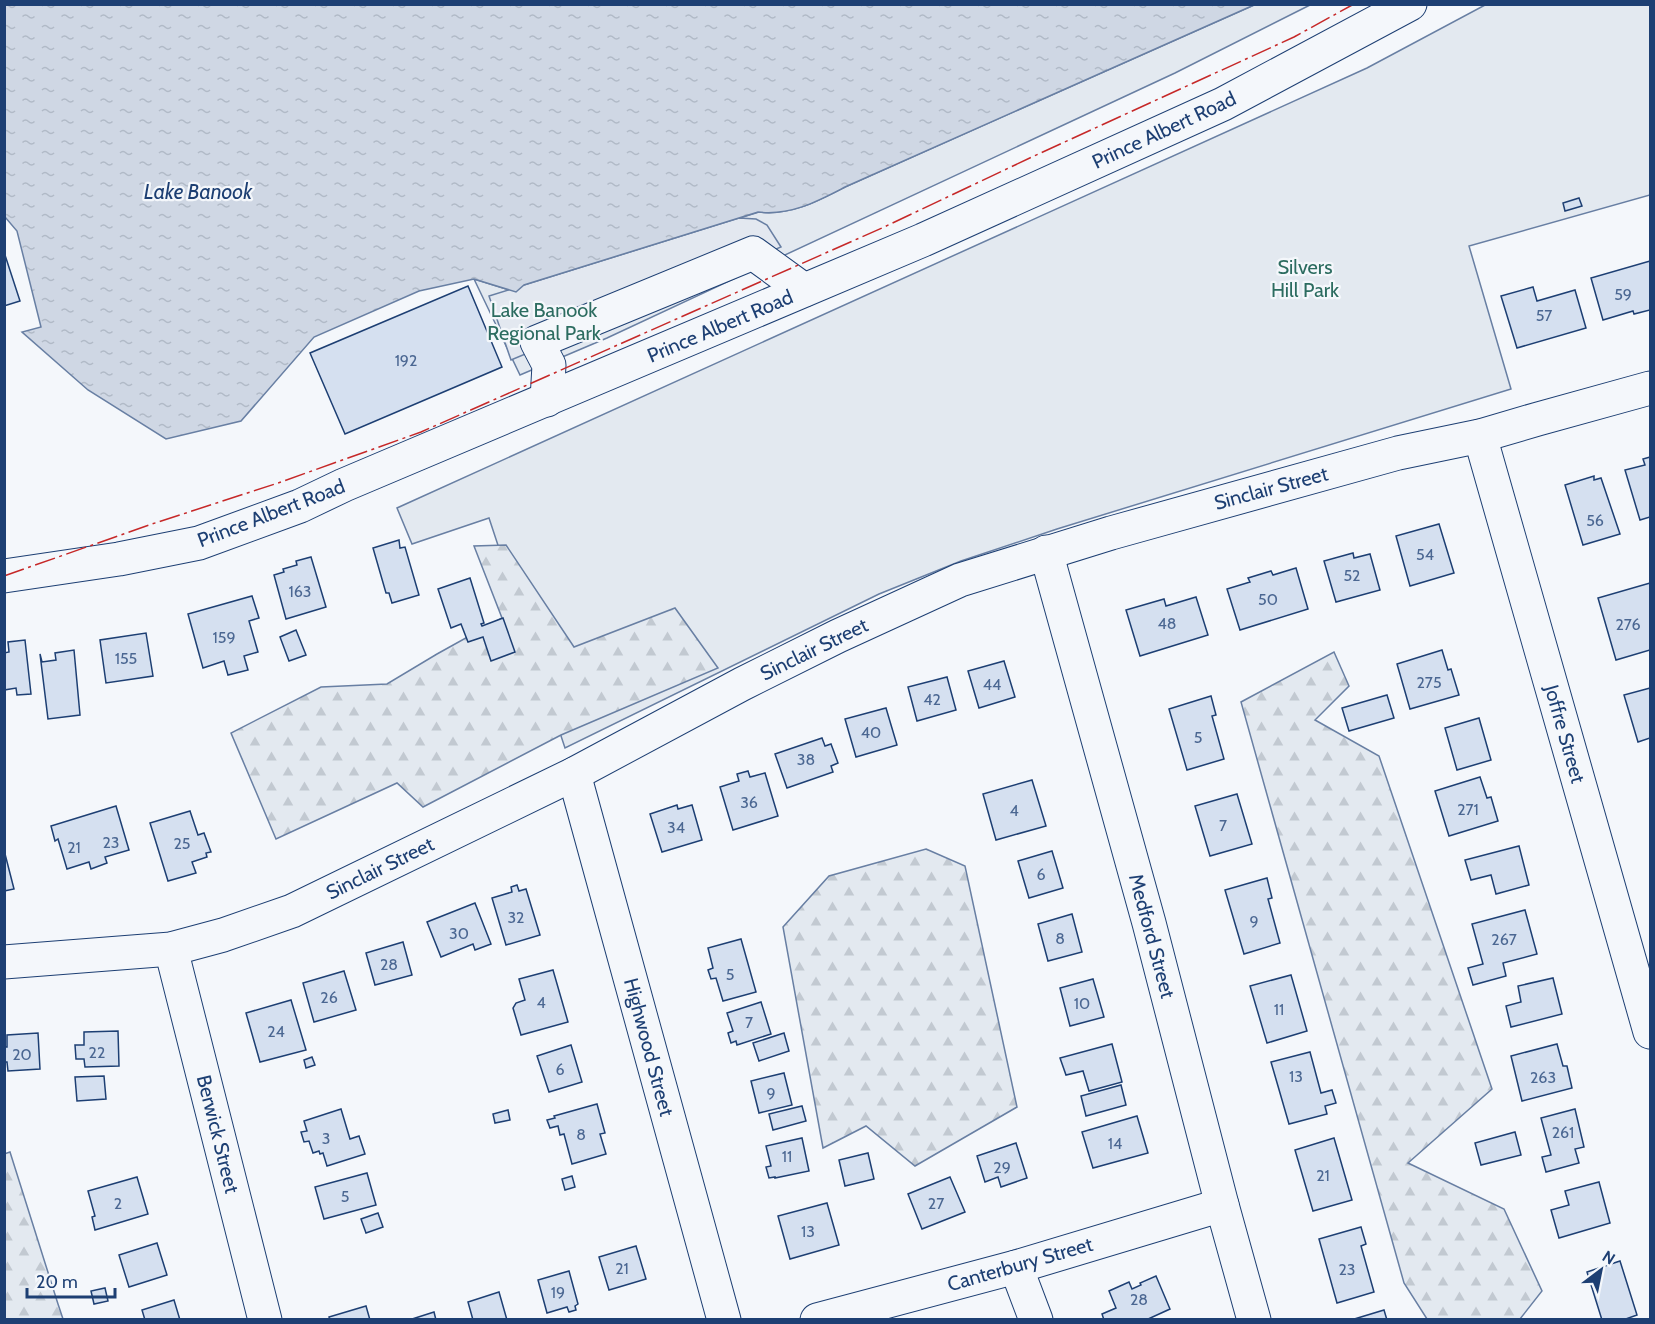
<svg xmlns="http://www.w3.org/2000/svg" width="1655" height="1324" font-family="Cabin,sans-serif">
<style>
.green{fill:#e3e9f0;stroke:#687fa3;stroke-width:1.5}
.forest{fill:url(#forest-firs);stroke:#687fa3;stroke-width:1.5}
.parking{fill:#e3e8f0;stroke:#687fa3;stroke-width:1.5}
.water{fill:url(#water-ripples);stroke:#687fa3;stroke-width:1.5}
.building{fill:#d5e0f0;stroke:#1d3f73;stroke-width:1.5}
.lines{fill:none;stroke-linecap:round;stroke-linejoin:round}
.minor-casing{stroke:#1d3f73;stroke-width:35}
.major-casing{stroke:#1d3f73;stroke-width:35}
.minor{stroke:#f4f7fb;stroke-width:33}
.major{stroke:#f4f7fb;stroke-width:33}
.power{stroke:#c62828;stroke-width:1.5;stroke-dasharray:21 4.5 3 4.5;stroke-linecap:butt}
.labels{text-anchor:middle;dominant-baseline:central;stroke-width:4.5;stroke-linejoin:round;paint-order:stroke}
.number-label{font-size:16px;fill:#4b6792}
.street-label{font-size:20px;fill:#1d3f73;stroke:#f4f7fb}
.park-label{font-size:20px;fill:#2c6c60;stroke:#f4f7fb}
.water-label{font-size:21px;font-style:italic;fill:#1d3f73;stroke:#f4f7fb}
</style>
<defs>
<pattern id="forest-firs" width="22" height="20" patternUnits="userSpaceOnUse" patternTransform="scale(1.5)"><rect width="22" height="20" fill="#e3e9f0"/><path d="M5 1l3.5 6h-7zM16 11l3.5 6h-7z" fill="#c2c9d1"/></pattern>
<pattern id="water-ripples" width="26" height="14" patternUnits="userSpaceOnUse" patternTransform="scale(1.5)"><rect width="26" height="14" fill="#cfd7e4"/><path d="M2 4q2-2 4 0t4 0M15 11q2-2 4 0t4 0" fill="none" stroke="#b1bac7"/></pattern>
</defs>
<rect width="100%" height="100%" fill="#f4f7fb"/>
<g class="green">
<path d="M1254,5h56l-135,68 -568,265 -87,37 -46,-96 42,13 8,-7 235,-73c31,4 59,-11 86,-25z"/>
<path d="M1485,5h165v190l-181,51 42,143 -454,140 -96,32 -82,33 -314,154 -76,-230 -77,26 -15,-36 970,-440z"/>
</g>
<g class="forest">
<path d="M506,545l68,102 101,-39 43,60 -157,67 -138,72 -26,-24 -121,56 -45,-106 90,-46 66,-3 50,-30 65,-36 -28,-72z"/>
<path d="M1334,652l15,34 -34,34 64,36 113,333 -84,74 96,46 38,82 -22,28h-93l-23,-36 -163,-581z"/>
<path d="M926,849l39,17 52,241 -102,59 -49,-40 -43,22 -40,-221 46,-51z"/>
<path d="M10,1152l48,152 5,15h-58l-1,-165z"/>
</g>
<path class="parking" d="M739,218l17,1 11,6 14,22 -270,113 -22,-64z"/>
<path class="water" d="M4,5l1,-1 1249,1 -409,182c-27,14 -54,29 -87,25l-234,73 -8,7 -42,-13 -55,12 -105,46 -73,84 -75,18 -78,-49 -66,-58 19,-5 -24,-96 -12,-14z"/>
<g class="building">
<path d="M1579,198l3,8 -17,5 -2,-8z"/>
<path d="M4,252l16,49 -16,5z"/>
<path d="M1650,261v49l-16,4 -1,-3 -30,9 -12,-42z"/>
<path d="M468,286l34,81 -157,67 -35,-81z"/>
<path d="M1533,287l4,14 38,-11 11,38 -69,20 -16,-52z"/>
<path d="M1650,457v60l-10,3 -15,-50 20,-5 -2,-6z"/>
<path d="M1594,476v4l7,-2 19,56 -37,11 -18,-60z"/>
<path d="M1439,524l15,49 -44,13 -14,-50z"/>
<path d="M399,540l1,8 5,-1 14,48 -27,8 -3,-10h-3l-13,-45z"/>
<path d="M1353,553l1,5 16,-4 10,36 -44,12 -12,-41z"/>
<path d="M311,557l15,50 -40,12 -12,-44 10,-3 -1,-3 14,-4 -1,-4z"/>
<path d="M1296,568l12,41 -68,21 -13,-41 23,-7 -2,-4 23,-7 2,4z"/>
<path d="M470,578l14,45 -3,1 1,2 21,-8 12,34 -24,9 -8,-24 -15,5 -7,-18 -10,4 -13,-39z"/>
<path d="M1650,583v67l-34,10 -18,-62z"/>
<path d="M252,596l7,22 -10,3 9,31 -14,4 4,14 -20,5 -4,-14 -21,7 -15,-54z"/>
<path d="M1196,597l12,38 -68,21 -14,-46 38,-11 2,7z"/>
<path d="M296,630l10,25 -17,6 -9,-24z"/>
<path d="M146,633l7,43 -47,7 -6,-43z"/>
<path d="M25,640l6,54 -14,1 -1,-7 -12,2v-37l5,-1 -1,-10z"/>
<path d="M74,650l6,65 -32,4 -8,-65 2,8 14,-2 -1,-7z"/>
<path d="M1442,650l6,20 3,-1 8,26 -49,14 -13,-45z"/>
<path d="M1004,661l11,36 -36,11 -11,-37z"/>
<path d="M947,677l9,33 -39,11 -9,-34z"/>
<path d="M1650,688v50l-12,4 -14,-47z"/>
<path d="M1387,695l7,23 -45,13 -7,-23z"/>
<path d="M1211,696l5,19 -4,1 12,43 -37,11 -18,-61z"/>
<path d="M886,708l11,37 -41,12 -11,-38z"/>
<path d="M1479,718l12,42 -34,10 -12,-42z"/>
<path d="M822,738l3,8 6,-2 7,19 -7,3 2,6 -46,16 -12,-34z"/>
<path d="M748,771l2,6 15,-4 13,43 -45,14 -13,-43 19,-6 -2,-7z"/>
<path d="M1480,777l7,21 4,-1 7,24 -49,15 -14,-45z"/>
<path d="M1032,780l14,46 -50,14 -13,-46z"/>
<path d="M1237,794l15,50 -42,12 -15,-50z"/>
<path d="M677,805l1,4 14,-4 10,35 -40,12 -12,-38z"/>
<path d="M116,806l13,44 -24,7 2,6 -16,6 -2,-7 -22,7 -9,-30 -3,2 -4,-15z"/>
<path d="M190,811l8,24 6,-2 7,19 -5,1 1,4 -15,5 4,11 -28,8 -18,-58z"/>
<path d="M1519,846l10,39 -33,9 -5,-19 -20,5 -6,-20z"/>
<path d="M4,850l10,39 -10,2z"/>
<path d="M1052,851l11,37 -34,10 -11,-37z"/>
<path d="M1267,878l5,20 -4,1 12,44 -36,11 -19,-64z"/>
<path d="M517,885l2,6 7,-2 14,46 -34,10 -14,-47 20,-6 -1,-5z"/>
<path d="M475,903l16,41 -16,6 -2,-6 -32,13 -14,-35z"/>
<path d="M1525,910l12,44 -34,9 3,13 -33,9 -5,-17 15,-4 -11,-40z"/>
<path d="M1072,914l10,38 -34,9 -10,-37z"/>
<path d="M741,939l15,53 -33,9 -7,-23 -5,1 -3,-9 5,-2 -5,-20z"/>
<path d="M403,942l9,33 -37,10 -9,-32z"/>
<path d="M553,970l15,52 -47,13 -8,-27 3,-5 9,-3 -6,-21z"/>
<path d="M344,971l12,39 -42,12 -11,-39z"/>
<path d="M1291,975l16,56 -40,12 -17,-57z"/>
<path d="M1553,978l9,36 -51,13 -5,-21 15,-4 -3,-16z"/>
<path d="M1093,979l11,38 -34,9 -10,-38z"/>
<path d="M291,1000l15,50 -46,12 -14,-49z"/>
<path d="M761,1002l10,32 -34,11 -1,-4 -5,2 -3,-10 5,-2 -6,-18z"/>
<path d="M118,1031l1,35 -34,1 -1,-8h-8l-1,-14h9v-13z"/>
<path d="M38,1033l2,36 -32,2 -1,-9h-3v-15h3v-12z"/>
<path d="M784,1033l5,18 -30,10 -6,-18z"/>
<path d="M1112,1044l10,38 -33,9 -6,-20 -17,4 -6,-17z"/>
<path d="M1557,1044l6,22h4l5,22 -50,13 -11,-45z"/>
<path d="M571,1045l11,37 -33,10 -12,-36z"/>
<path d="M1310,1052l11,41 11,-3 4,13 -11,3 2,8 -38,10 -18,-62z"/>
<path d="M312,1057l3,8 -9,3 -2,-8z"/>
<path d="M784,1073l8,32 -33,8 -8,-32z"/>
<path d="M104,1076l2,23 -29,2 -2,-24z"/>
<path d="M1121,1085l5,20 -40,11 -5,-20z"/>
<path d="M597,1104l8,29 -5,1 6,20 -34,10 -8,-30 -4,1 -2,-9 -8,2 -3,-8 8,-2 -1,-2z"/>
<path d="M802,1106l4,15 -33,9 -4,-16z"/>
<path d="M341,1109l9,30 9,-3 6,18 -38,12 -4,-13 -3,1 -1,-3 -6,2 -4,-12 -5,1 -3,-10 6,-1 -3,-10z"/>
<path d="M1575,1109l9,38 -9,2 4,14 -33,9 -4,-15 9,-2 -10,-37z"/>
<path d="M508,1110l2,10 -15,3 -2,-9z"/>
<path d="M1137,1116l11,37 -55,15 -11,-36z"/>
<path d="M1515,1132l6,23 -40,10 -6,-22z"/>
<path d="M802,1138l7,33 -34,7v-1l-6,1 -3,-11 5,-1 -5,-20z"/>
<path d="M1334,1138l18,62 -39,11 -18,-61z"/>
<path d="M1016,1143l11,35 -26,9 -3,-10 -13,5 -8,-26z"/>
<path d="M868,1153l6,26 -29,7 -6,-26z"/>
<path d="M367,1173l9,32 -52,14 -9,-32z"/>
<path d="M572,1176l3,11 -10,3 -3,-11z"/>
<path d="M137,1177l11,37 -53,16 -3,-13 3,-1 -7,-25z"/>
<path d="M950,1177l15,35 -43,17 -14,-35z"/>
<path d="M1599,1182l11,41 -51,15 -8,-28 18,-5 -4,-14z"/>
<path d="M827,1203l12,42 -49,14 -12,-43z"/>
<path d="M378,1213l5,14 -17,6 -5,-14z"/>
<path d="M1361,1227l5,17 -5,2 13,46 -37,11 -18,-64z"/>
<path d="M157,1243l10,32 -38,12 -10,-32z"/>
<path d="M636,1246l10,33 -37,11 -10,-33z"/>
<path d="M1620,1261l17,54 -14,5h-21l-15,-48z"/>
<path d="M569,1271l9,33 -3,2 1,4 -7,2 -2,-5 -20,6 -9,-33z"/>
<path d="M1156,1276l14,33 -24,11h-42l-2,-6 14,-6 -7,-17 20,-9 3,7 9,-4 -1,-2z"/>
<path d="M105,1288l3,13 -14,3 -3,-13z"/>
<path d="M499,1292l8,28h-34l-5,-18z"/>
<path d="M174,1300l6,20h-35l-3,-10z"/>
<path d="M366,1306l4,14h-40l-1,-3z"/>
<path d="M1384,1310l3,10h-36z"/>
<path d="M434,1312l2,8h-27z"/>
</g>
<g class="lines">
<g class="minor-casing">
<g id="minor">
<path d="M547,400l2,-35 -12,-23 216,-89 51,37"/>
<path d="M1480,436l170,596"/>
<path d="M1046,552l103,371 73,282 32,115"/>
<path d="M574,774l150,546"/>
<path d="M171,949l94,371"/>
<path d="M4,962l167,-13 52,-14 69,-24 282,-137 168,-90 96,-48 122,-56 151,-47 287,-80 82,-17 58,-17 112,-31"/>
<path d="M1016,1267l20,53"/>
<path d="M817,1320l199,-53 206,-62"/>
</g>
</g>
<g class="major-casing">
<path id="major" d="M4,576l115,-17 80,-16 101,-37 44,-21 579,-245 300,-136 187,-100"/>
</g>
<use href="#minor" class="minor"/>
<use href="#major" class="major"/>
<path class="power" d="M4,576l148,-52 126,-41 143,-51 461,-204 152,-72 260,-119 60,-33"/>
</g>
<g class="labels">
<g class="number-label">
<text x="1623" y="294">59</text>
<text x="1544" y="315">57</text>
<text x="406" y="360">192</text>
<text x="1595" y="520">56</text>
<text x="1425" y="554">54</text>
<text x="1352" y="575">52</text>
<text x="300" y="591">163</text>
<text x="1268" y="599">50</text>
<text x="1167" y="623">48</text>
<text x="1628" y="624">276</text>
<text x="224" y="637">159</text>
<text x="126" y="658">155</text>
<text x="1429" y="682">275</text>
<text x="992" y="684">44</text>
<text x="932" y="699">42</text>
<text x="871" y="732">40</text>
<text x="1198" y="737">5</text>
<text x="806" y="759">38</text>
<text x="749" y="802">36</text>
<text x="1468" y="809">271</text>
<text x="1014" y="810">4</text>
<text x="1223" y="825">7</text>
<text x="676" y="827">34</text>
<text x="111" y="842">23</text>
<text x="182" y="843">25</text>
<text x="74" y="847">21</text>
<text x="1041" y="874">6</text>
<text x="516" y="917">32</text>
<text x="1254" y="921">9</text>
<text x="459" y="933">30</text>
<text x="1060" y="938">8</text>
<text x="1504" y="939">267</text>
<text x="389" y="964">28</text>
<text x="730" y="974">5</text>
<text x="329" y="997">26</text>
<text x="541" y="1002">4</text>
<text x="1082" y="1003">10</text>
<text x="1279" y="1009">11</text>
<text x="749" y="1022">7</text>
<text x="276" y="1031">24</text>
<text x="97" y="1052">22</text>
<text x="22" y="1054">20</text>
<text x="560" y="1069">6</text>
<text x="1296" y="1076">13</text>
<text x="1543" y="1077">263</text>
<text x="771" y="1093">9</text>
<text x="1563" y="1132">261</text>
<text x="581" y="1134">8</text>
<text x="326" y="1138">3</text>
<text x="1115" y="1143">14</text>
<text x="787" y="1156">11</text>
<text x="1002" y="1167">29</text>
<text x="1323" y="1175">21</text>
<text x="345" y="1196">5</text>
<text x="118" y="1203">2</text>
<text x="936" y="1203">27</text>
<text x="808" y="1231">13</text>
<text x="622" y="1268">21</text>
<text x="1347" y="1269">23</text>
<text x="558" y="1292">19</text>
<text x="1139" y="1299">28</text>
</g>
<g class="street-label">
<text transform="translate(1164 130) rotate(-25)">Prince Albert Road</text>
<text transform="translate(720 326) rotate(-23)">Prince Albert Road</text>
<text transform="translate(1271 488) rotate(-15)">Sinclair Street</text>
<text transform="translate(271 513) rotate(-21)">Prince Albert Road</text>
<text transform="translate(814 649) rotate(-26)">Sinclair Street</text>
<text transform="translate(1565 734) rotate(74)">Joffre Street</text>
<text transform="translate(380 868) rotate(-26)">Sinclair Street</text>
<text transform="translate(1152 936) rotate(75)">Medford Street</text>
<text transform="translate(649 1047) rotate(75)">Highwood Street</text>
<text transform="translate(218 1134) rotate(76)">Berwick Street</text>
<text transform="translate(1020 1264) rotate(-16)">Canterbury Street</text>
</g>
<g class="park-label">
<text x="1305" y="267">Silvers<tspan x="1305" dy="23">Hill Park</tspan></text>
<text x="544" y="310">Lake Banook<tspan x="544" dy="23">Regional Park</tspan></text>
</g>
<g class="water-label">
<text x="198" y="191">Lake Banook</text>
</g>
</g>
<rect width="1655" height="1324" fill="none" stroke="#1d3f73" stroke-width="12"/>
<g transform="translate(1601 1270) rotate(32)" stroke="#f4f7fb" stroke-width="4.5" paint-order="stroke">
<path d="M0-4.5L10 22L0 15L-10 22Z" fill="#1d3f73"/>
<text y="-9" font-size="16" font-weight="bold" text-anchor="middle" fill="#1d3f73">N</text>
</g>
<path d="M27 1288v9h88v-9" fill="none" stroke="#1d3f73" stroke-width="3"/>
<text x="36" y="1288" font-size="18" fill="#1d3f73" stroke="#f4f7fb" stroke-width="4.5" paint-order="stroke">20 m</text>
</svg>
